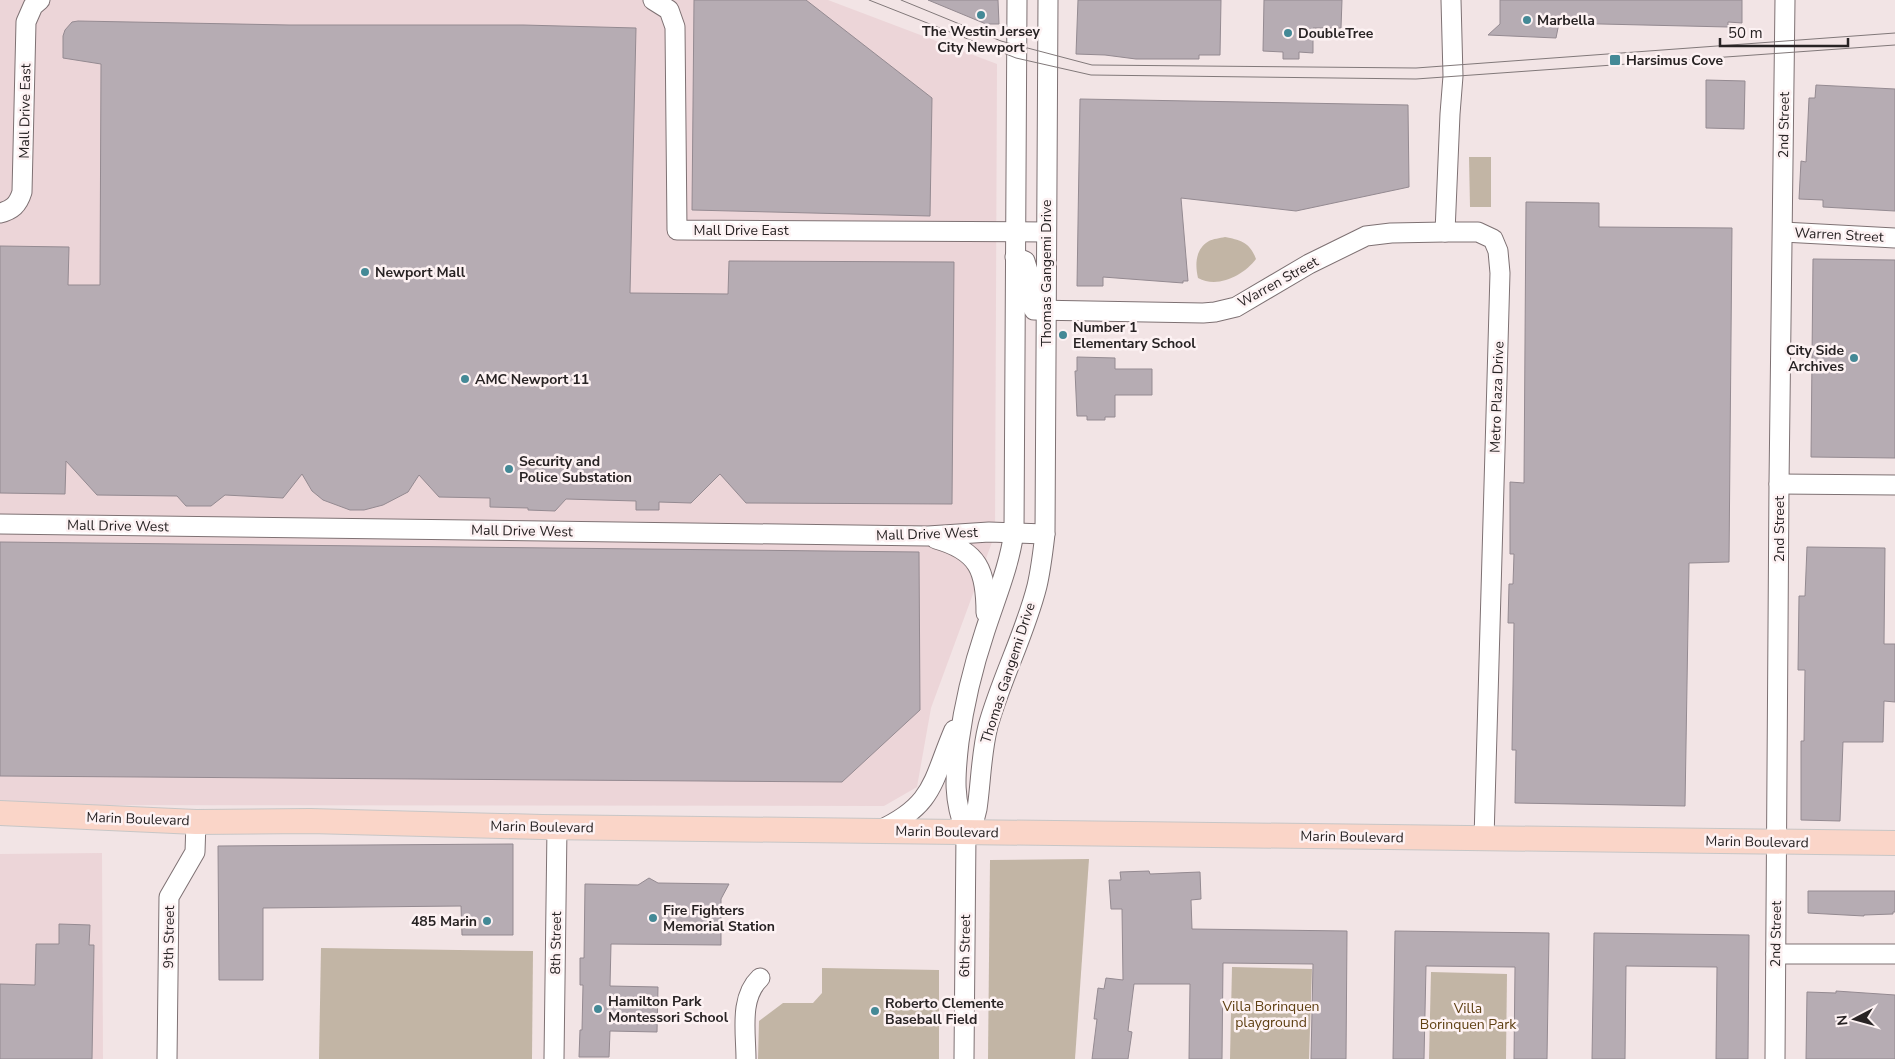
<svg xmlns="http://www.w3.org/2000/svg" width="1895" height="1059" font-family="'Nunito Sans',sans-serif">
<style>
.built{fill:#ecd5d8}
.green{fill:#c2b5a5}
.building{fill:#b6acb3;stroke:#948a91}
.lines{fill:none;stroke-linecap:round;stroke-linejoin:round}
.minor-casing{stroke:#7e7173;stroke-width:21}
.major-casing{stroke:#c7c6c6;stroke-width:26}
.minor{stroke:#fff;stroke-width:19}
.major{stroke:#fad5c8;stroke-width:24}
.tram{stroke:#817879;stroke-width:1}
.poi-dot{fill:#448996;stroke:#fdf2f3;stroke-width:2}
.labels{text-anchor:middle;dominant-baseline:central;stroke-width:5;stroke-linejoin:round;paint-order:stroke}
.poi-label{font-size:14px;font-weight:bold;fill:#282324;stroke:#fdf2f3;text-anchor:start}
.street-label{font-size:14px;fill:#282324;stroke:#fdf2f3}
.park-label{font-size:14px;fill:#5f4013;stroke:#fdf2f3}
</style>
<rect width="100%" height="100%" fill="#f2e4e5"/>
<g class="built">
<path d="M0,0h828l169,64 -2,470 -64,174 -14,79 -33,19 -884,-1z"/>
<path d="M102,853l1,206h-103v-205z"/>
</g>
<g class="green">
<path d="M1469,157h22v50h-21z"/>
<path d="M1225,237c15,3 25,5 31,22 -12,16 -38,30 -58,19 -3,-13 -3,-29 11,-37 4,-2 11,-3 16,-4z"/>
<path d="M1089,859l-14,200h-87l2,-199z"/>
<path d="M321,948l212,3 -1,108h-213z"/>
<path d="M1232,967l80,2 -3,90h-79z"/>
<path d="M822,968l117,2v89h-181l1,-38 24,-18h30l9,-10z"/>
<path d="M1431,972l76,2 -1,85h-77z"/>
</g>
<g class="building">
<path d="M694,0h112l126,98 -2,118 -238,-6z"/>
<path d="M928,0h70l1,24h-13z"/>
<path d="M1078,0h143l-1,55h-21v4h-63l-31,-4 -29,-1z"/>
<path d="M1264,0h78l-1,28h-28v25l-14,-1v7h-16v-7l-20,-1z"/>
<path d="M1500,0h242v23l-14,-1v5l-169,-4 -3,15 -68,-3 12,-11z"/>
<path d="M78,21l211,4h234l113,3 -6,265 98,1 1,-33 225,1 -2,242 -206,-1 -26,-29 -29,29 -32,-1v8h-23v-9l-70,-2 -11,12 -27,-1v-2l-38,-1v-9l-51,-1 -20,-22 -11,17 -25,13 -19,5h-14l-27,-10 -11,-9 -10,-17 -19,24 -58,-3 -14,11h-25l-9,-10 -80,-1 -31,-34 -1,33 -65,-1v-247l69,1 -1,38h32l1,-221 -38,-6v-22l2,-6 7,-8z"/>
<path d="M1706,80l39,1 -1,48 -38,-1z"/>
<path d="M1816,85l79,4v122l-72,-4v-7l-24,-1 2,-38 5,1 3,-64h6z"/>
<path d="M1080,99l328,6 1,82 -113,24 -115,-13 7,83h-5v2l-80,-6v9h-26z"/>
<path d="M1526,202l73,1v24l133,1 -3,334 -40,1 -4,243 -170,-3 1,-53h-4l2,-127h-6l1,-39h4l1,-30h-4v-72l14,1z"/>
<path d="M1813,259l82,1v198l-84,-1z"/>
<path d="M1077,357l38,1v11h37v26h-37v22h-10v3h-18v-4h-10l-2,-45h2z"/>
<path d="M0,542l919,10 1,158 -78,72 -842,-6z"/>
<path d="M1807,547l78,1 -1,96h11v58l-11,-1 -1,41h-40l-3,79 -39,-1v-79h3l1,-71h-7l1,-74h6z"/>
<path d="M513,844v91h-51l-1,-29 -198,2v72h-44l-1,-134z"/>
<path d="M1149,871l1,3 50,-2 1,27 -10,1 1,29 155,2 -1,128h-35l2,-95 -90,-1 -1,96h-33l1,-75h-56l-6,47 4,1 -4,27h-36l5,-40h-3l4,-31 6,1 2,-11 17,2 -1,-71h-11l-2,-29h12l-1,-8z"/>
<path d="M649,878l9,5 71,1 -8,15v46l-110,-1 -1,42 48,1 -1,45 -47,-1 -1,26h-30l1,-27h2l1,-45h-3v-27h4l1,-74 53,1z"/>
<path d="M1808,891h87v21h-2v2l-29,1v1l-56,-3z"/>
<path d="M59,924l31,1 -1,20h5l-2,114h-92v-75l35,1 1,-41h23z"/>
<path d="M1395,931l154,2 -2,126h-33l1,-92 -89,-1 -2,93h-31z"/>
<path d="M1594,933l155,2 -1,124h-32l1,-92 -91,-1 -1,93h-33z"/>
<path d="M1836,991l59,4v64h-89l1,-67 29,1z"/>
</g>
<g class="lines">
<g class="minor-casing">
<g id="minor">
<path d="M653,0l16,10 6,17 2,203 369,2"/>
<path d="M1451,0l2,76 -3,38 -5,118h33l15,7 5,12 2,22 -16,566"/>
<path d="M0,213c12,-3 18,-8 22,-21l4,-170 7,-16 7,-6"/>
<path d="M1783,232l112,6"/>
<path d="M1015,257l10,4 5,16v26l4,7 169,3 12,-1 21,-5 73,-43 57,-28 25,-3 54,-1"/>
<path d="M1779,484l116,1"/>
<path d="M0,524l928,12 61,-4 56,2"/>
<path d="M936,539c43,12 50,32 50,74"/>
<path d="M878,831c57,-26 54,-50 76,-101"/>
<path d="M966,832l9,-15 2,-8c4,-27 4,-55 11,-83 13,-47 37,-92 49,-140 4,-17 6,-35 8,-52l3,-534"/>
<path d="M1776,954h119"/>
<path d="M167,1059l2,-162 26,-45 1,-30"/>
<path d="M554,1059l3,-232"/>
<path d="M746,1059c0,-27 -7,-61 14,-81"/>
<path d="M964,1059l2,-227c-13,-32 -11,-56 -7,-90 5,-38 14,-75 26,-111 11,-34 24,-64 29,-99l3,-532"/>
<path d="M1775,1059l4,-575 6,-484"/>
</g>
</g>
<g class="major-casing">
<path id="major" d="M0,813l196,9 114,-1 232,6 1353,16"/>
</g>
<use href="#minor" class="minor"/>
<use href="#major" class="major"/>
<g class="tram">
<path d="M869,0l147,58 75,17 325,4 479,-34"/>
<path d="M901,0l100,41 91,24 324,3 479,-35"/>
</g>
</g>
<g class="poi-dot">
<circle cx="981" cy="15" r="5"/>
<circle cx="1527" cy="20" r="5"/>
<circle cx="1288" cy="33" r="5"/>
<rect x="1609" y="54" width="12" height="12" rx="2.5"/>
<circle cx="365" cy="272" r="5"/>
<circle cx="1063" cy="335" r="5"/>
<circle cx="1854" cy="358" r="5"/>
<circle cx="465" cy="379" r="5"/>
<circle cx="509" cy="469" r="5"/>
<circle cx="653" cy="918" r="5"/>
<circle cx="487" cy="921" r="5"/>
<circle cx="598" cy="1009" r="5"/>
<circle cx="875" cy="1011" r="5"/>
</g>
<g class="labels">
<g class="poi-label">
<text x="1537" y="20">Marbella</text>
<text x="981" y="31" text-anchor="middle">The Westin Jersey<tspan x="981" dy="16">City Newport</tspan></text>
<text x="1298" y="33">DoubleTree</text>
<text x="1626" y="60">Harsimus Cove</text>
<text x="375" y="272">Newport Mall</text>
<text x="1073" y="327">Number 1<tspan x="1073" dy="16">Elementary School</tspan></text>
<text x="1844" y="350" text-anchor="end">City Side<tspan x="1844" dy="16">Archives</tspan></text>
<text x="475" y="379">AMC Newport 11</text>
<text x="519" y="461">Security and<tspan x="519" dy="16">Police Substation</tspan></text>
<text x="663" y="910">Fire Fighters<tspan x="663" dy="16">Memorial Station</tspan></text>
<text x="477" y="921" text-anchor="end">485 Marin</text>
<text x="608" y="1001">Hamilton Park<tspan x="608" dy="16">Montessori School</tspan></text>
<text x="885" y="1003">Roberto Clemente<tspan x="885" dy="16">Baseball Field</tspan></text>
</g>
<g class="street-label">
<text transform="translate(25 111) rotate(-89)">Mall Drive East</text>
<text transform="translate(1784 125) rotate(-89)">2nd Street</text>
<text x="741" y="230">Mall Drive East</text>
<text transform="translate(1839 235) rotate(3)">Warren Street</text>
<text transform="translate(1046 273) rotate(-90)">Thomas Gangemi Drive</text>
<text transform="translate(1278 282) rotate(-29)">Warren Street</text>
<text transform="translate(1497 397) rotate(-88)">Metro Plaza Drive</text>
<text transform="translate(118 526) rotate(1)">Mall Drive West</text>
<text transform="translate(1779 529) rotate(-90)">2nd Street</text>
<text transform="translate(522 531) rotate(1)">Mall Drive West</text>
<text transform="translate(927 534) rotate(-2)">Mall Drive West</text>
<text transform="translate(1008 673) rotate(-72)">Thomas Gangemi Drive</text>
<text transform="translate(138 819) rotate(2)">Marin Boulevard</text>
<text transform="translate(542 827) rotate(1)">Marin Boulevard</text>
<text transform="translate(947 832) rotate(1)">Marin Boulevard</text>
<text transform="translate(1352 837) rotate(1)">Marin Boulevard</text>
<text transform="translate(1757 842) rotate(1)">Marin Boulevard</text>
<text transform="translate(1776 934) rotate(-89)">2nd Street</text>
<text transform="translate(169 937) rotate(-89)">9th Street</text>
<text transform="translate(556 943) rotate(-89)">8th Street</text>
<text transform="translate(965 946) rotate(-89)">6th Street</text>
</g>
<g class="park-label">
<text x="1271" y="1006">Villa Borinquen<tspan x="1271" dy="16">playground</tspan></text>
<text x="1468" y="1008">Villa<tspan x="1468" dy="16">Borinquen Park</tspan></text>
</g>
</g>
<g transform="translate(1855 1019) rotate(264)" stroke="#fdf2f3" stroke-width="4" paint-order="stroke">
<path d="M0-4L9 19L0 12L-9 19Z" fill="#282324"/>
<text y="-8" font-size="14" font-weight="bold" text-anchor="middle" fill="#282324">N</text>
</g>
<path d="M1720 38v8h128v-8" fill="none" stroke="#282324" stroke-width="2.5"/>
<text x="1728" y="38" font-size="15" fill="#282324" stroke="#fdf2f3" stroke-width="4" paint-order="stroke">50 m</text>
</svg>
